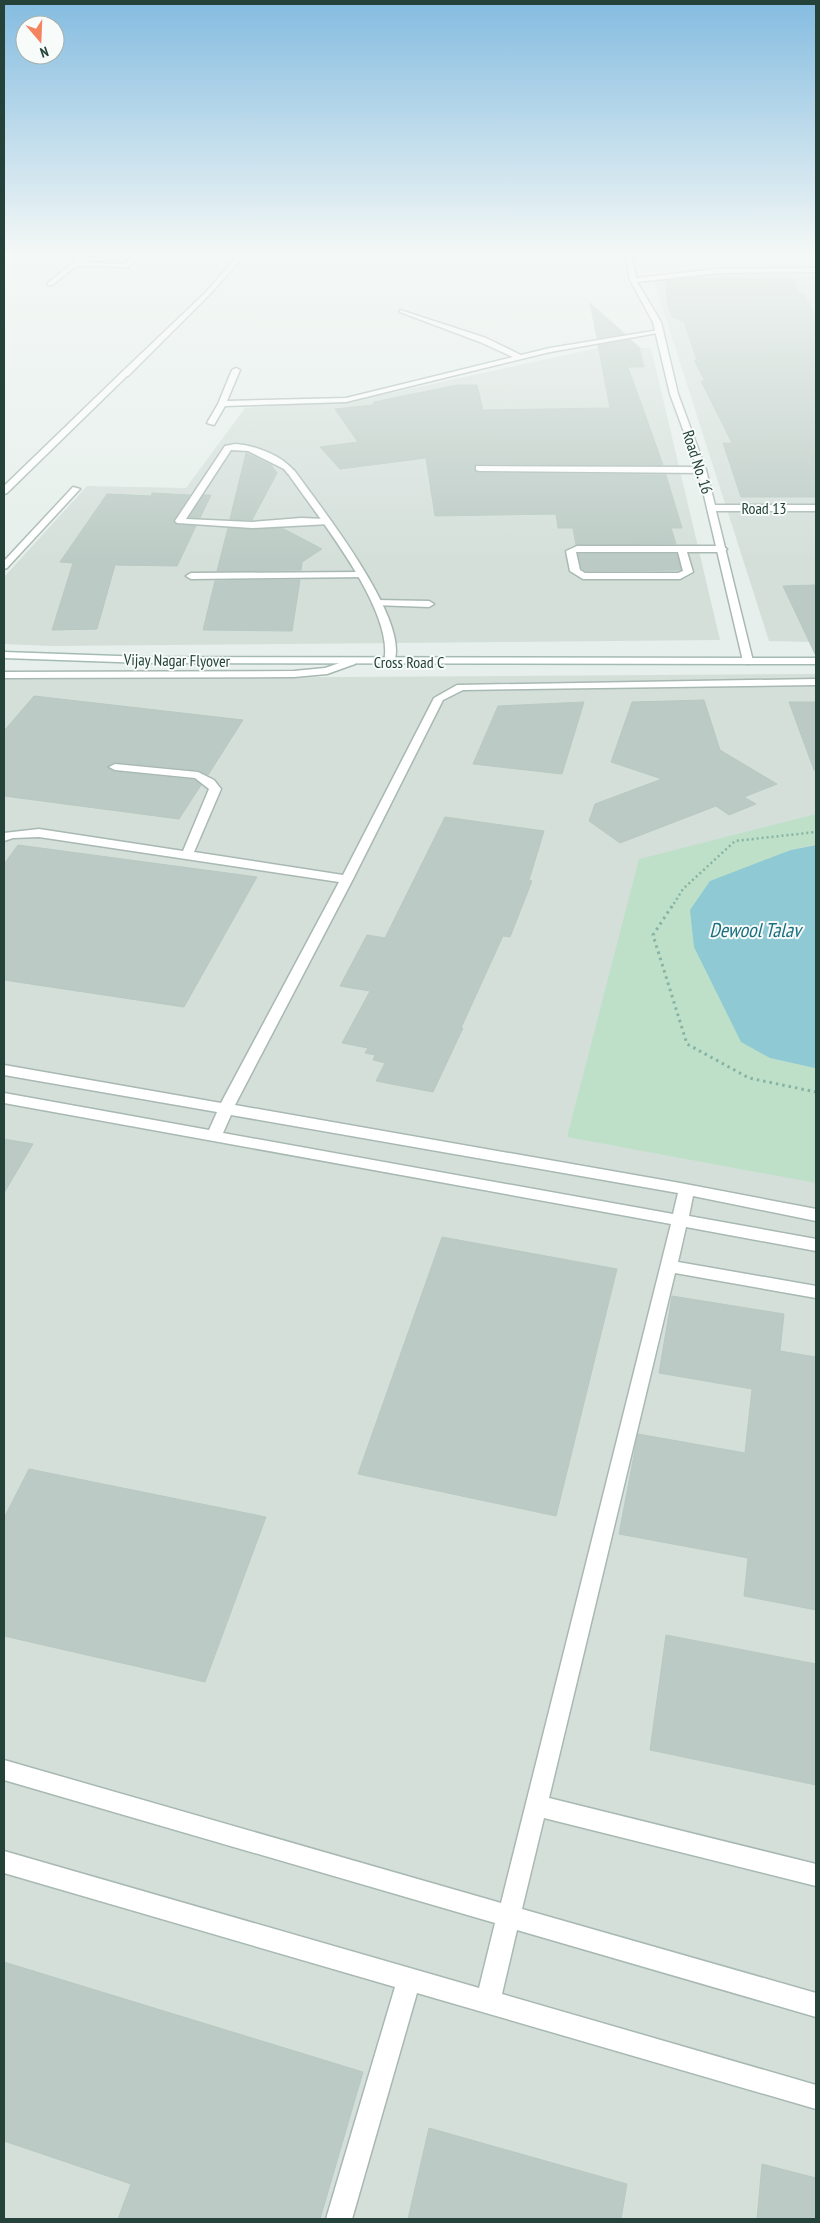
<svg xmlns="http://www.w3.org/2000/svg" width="820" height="2223" font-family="'PT Sans Narrow',sans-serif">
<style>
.built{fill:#d4dfda}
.green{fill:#bfe0c8}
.water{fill:#8ec9d4}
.building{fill:#bbcac4;stroke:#b8c9c2}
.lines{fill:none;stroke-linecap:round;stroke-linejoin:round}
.service-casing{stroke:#a8b8b2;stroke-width:3}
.minor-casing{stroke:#a8b8b2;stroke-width:3}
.tertiary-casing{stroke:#a8b8b2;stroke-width:3}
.secondary-casing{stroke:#a4bbb3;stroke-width:3}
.path-far1{stroke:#86b3a5;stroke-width:2.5;stroke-dasharray:2 3;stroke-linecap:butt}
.path{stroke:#86b3a5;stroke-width:3;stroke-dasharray:2.5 4;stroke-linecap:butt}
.service{fill:#fff;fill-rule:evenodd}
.minor{fill:#fff;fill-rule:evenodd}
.tertiary{fill:#fff;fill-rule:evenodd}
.secondary{fill:#fff;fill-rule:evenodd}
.labels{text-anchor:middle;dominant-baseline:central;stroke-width:4;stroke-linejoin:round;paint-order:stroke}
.far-street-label{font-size:16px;fill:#24423a;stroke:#f7fbf9}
.water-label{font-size:20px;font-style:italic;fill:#1c6f80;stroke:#f7fbf9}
</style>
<rect width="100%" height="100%" fill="#e6efeb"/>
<g class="built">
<path d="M652,251h164v8l-162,-1z"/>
<path d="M652,275h164v367l-47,-1z"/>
<path d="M597,348h54l69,292 -669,6 -47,-2v-67l83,-91 99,2 59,-80 119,-9z"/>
<path d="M816,674v1545h-812v-1540z"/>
</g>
<path class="green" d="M816,814v30l-25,6 -21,208 46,10v115l-249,-46 72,-278z"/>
<path class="water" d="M816,845v223h-1l-45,-10 -29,-16 -47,-95 -4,-37 20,-29 81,-31z"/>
<g class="building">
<path d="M686,278l108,1 5,15h5l12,23v180h-75l-18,-54h9l-31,-62h4l-11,-21h3l-13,-38 -12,-5 -4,-11 -3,-25z"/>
<path d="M590,303l35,31 -28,4z"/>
<path d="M631,340l8,7 5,20h-16l35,98 -187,-1 -2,6 5,3 187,2 16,53h-11l5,16 -100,1 -3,-17h-15l-2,-14 -121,2 -9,-58 -86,11 -20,-22 38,-5 -23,-33 38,-4 1,-3 83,-17h20l6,25 127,-2 -12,-63z"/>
<path d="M246,453l25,12 6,8 -25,47 -22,-1z"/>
<path d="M152,493l38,2 -17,26 4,4 19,1 -19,40 -62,-1 -18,64 -45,1 21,-67 -13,-1 47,-68 44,2z"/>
<path d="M204,495h7l-11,23 -11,-1z"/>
<path d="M228,528h54l40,21 -20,13 -1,8 -84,1z"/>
<path d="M578,554h99l4,16 -95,1 -4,-2z"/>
<path d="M300,580l-8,51 -89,-1 12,-49z"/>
<path d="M816,585v71l-33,-70z"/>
<path d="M34,696l209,24 -35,55 -10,-5 -83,-8 -8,4 8,6 79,8 7,5 -22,34 -175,-23v-65z"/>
<path d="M704,700l16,50 57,34 -33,13 12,7 -27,11 -13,-9 -96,37 -31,-22 6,-17 67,-25 -51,-17 21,-60z"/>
<path d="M584,702l-22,72 -89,-10 25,-58z"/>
<path d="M789,702h27v68h-2z"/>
<path d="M445,817l99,14 -15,49 3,1 -22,56 -7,-1 -42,92h2l-30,64 -57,-11 9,-18 -12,-3 2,-5 -10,-2 3,-5 -26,-5 28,-52 -30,-5 27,-51 18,3z"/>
<path d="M18,845l239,32 -73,130 -180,-27v-116z"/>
<path d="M4,1139l29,5 -29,49z"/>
<path d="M442,1237l175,32 -61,247 -198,-42z"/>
<path d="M672,1296l112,18 -4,37 36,6v253l-72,-14 4,-38 -129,-24 19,-100 107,19 7,-64 -93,-16z"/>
<path d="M29,1469l237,48 -61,165 -201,-46v-118z"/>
<path d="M666,1635l150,29v121l-166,-35z"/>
<path d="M4,1962l359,110 -43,147h-202l13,-35 -127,-43z"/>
<path d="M429,2128l198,56 -6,35h-213z"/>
<path d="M762,2164l54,14v41h-59z"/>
</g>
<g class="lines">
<g class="service-casing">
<g id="service">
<path d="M242,251h7l-39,43 -82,82h-6v-4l84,-80z"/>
<path d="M235,444c20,1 48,12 60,28l-7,2 -4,-5 -36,-18 -17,-1 -45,69 66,3 49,-4 26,1 5,3 -2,2 -78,4 -75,-5 -2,-2 50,-75z"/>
<path d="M577,546h145l5,3 -5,3h-35l6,20 -13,7h-97l-13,-8 -4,-20zM576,552h102l5,19 -5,2h-93l-5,-3z"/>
<path d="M362,572l3,1v4l-174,2 -5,-3 5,-3z"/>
<path d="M377,600l52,1 5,3 -5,3 -56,-2v-4z"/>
<path d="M816,679v6l-353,5 -20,10 -90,179 -118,226 445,78 136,26v12l-123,-25 -4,20 127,23v12l-130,-24 -8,35 138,24v12l-141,-25 -126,525 267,66v22l-272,-68 -22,91 294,84v24l-299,-87 -15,64 314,91v24l-399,-116 -65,226h-26l69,-232 -391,-114v-22l475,137 16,-65 -491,-143v-20l497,143 170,-679 -667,-121v-10l205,37 8,-18 -213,-37v-10l217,38 118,-221 -300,-45 -26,1 -9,3v-8l35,-4 144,22 26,-62 -14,-11 -80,-8 -6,-3 6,-3 83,8 16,8 7,9 -27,63 149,23 91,-177 23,-13zM231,1115l447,78 -5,21 -450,-81z"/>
</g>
</g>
<g class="minor-casing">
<g id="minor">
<path d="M87,251h7l-13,11 43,2 16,-13h7l-19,16 -52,-1 -24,19h-4v-2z"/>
<path d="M400,310l86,28 35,17 29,-7 109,-18 4,2 -113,20 -204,50 -121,4 -11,19 -7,-2 11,-19 14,-34 4,-2 4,2 -13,31 119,-3 167,-41 -33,-15 -80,-30z"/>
<path d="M122,372l7,2 -122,119 -3,1v-8z"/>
<path d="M476,466l226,1 4,3 -4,3 -223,-2 -3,-1z"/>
<path d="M288,470h6c25,35 120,154 99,194l-4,1 -5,-3c12,-51 -68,-147 -97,-190z"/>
<path d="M73,487l7,2 -73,79 -3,1v-8z"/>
</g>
</g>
<g class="tertiary-casing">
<g id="tertiary">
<path d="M625,251h6l5,27 81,-9 99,-1v4l-99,1 -80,9 24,40 17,72 28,76 9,35h101v6h-100l37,150 -1,2 -4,1 -5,-3 -45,-191 -28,-76 -17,-72 -23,-42z"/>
<path d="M351,659l5,3 -1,2 -28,10 -33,3 -290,1v-6l290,-1 31,-3z"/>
</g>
</g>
<g class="secondary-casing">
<path id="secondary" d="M4,652l142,5 670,1v6l-670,-1 -142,-5z"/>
</g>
<path class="path-far1" d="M671,908l12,-19 52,-48 81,-9"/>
<path class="path" d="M672,906l-19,29 34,109 62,34 67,14"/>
<use href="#service" class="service"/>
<use href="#minor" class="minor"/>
<use href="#tertiary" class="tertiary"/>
<use href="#secondary" class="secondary"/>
</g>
<linearGradient id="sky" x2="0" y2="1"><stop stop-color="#84bce0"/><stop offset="0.45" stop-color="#f4f8f6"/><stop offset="1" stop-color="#f4f8f6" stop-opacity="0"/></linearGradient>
<rect width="820" height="562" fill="url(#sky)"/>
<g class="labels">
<g class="far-street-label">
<text transform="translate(698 462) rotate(72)">Road No. 16</text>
<text x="764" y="508">Road 13</text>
<text transform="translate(177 660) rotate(1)">Vijay Nagar Flyover</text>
<text x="409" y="662">Cross Road C</text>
</g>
<g class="water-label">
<text x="755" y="930">Dewool Talav</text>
</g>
</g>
<rect width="820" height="2223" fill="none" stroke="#24423a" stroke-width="10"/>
<g transform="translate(40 40) rotate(161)"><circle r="24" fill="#f7fbf9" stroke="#a3b1ad"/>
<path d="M0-4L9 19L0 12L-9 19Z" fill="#f4845f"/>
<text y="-8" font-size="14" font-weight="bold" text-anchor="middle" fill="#24423a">N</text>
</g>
</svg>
